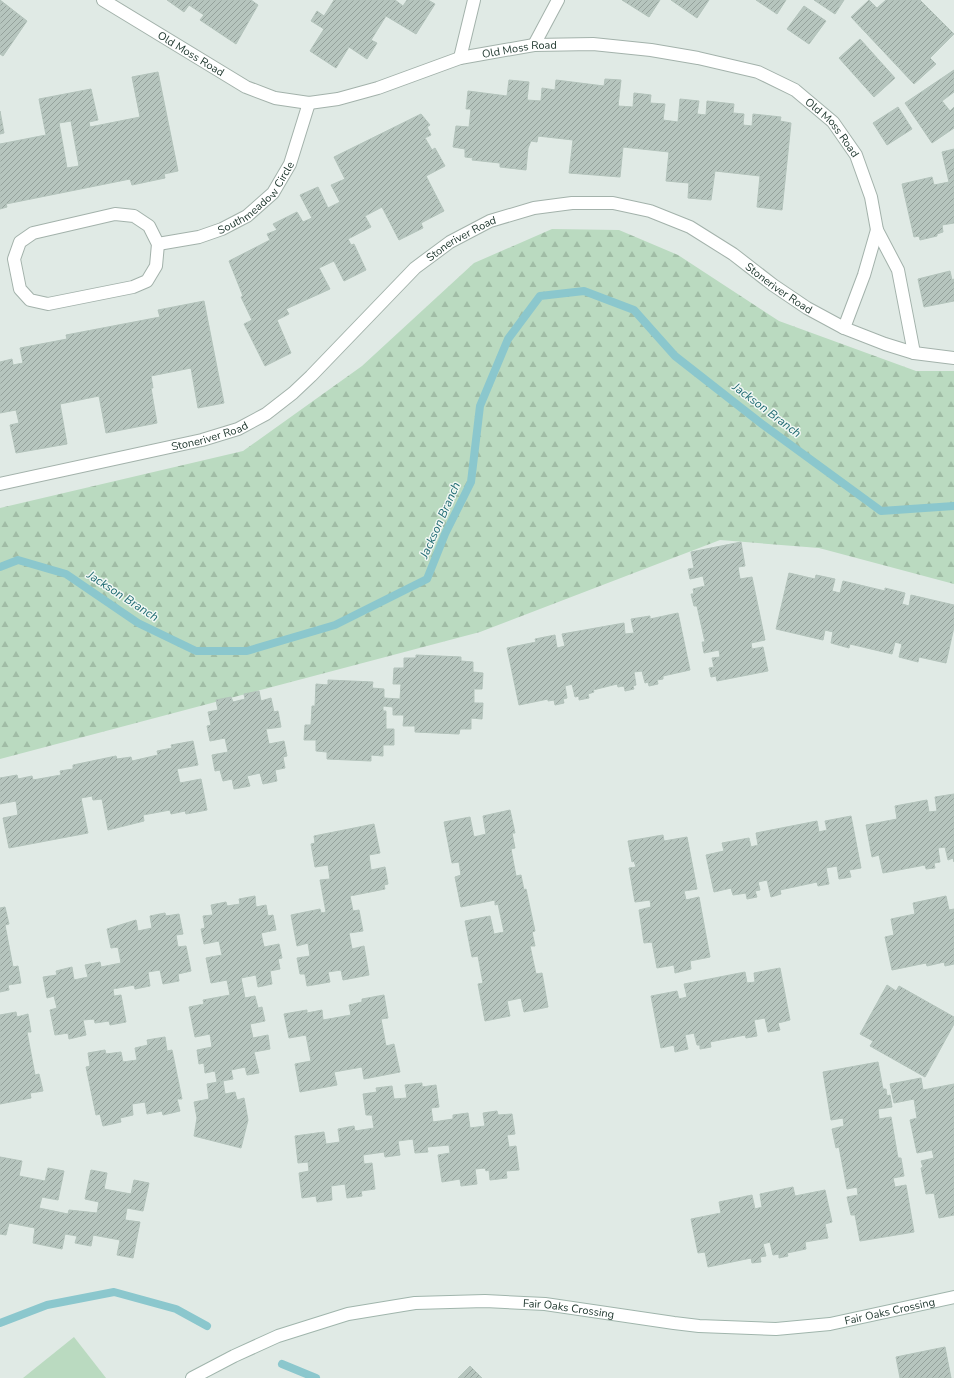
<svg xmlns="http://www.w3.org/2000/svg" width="954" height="1378" font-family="'Nunito Sans',sans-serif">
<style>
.grass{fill:#badac0}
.forest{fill:url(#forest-firs)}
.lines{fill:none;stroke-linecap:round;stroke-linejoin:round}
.stream{stroke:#8bc7cd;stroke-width:8}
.building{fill:url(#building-hatch);stroke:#b3c3bb;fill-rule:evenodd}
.street-casing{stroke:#a3b2ab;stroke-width:14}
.secondary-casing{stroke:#a0b5ac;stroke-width:14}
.street{stroke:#fff;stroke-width:12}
.secondary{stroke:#fff;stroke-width:12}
.labels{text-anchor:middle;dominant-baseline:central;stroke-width:3;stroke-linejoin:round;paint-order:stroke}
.street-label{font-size:11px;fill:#223a31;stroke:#f0f7f3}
.water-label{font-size:12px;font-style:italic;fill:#1f6a72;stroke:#f0f7f3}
</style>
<defs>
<pattern id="forest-firs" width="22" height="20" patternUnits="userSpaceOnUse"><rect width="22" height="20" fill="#badac0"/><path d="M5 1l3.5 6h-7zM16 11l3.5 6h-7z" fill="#a0bca5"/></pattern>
<pattern id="building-hatch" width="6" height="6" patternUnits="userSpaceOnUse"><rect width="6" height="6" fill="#b6c5be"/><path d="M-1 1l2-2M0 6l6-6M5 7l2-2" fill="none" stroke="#94a19b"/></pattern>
</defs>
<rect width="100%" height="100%" fill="#e0eae5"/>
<path class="grass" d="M74,1337l32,41h-83z"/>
<path class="forest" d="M552,229l67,1 59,25 101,66 137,50h38v213l-135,-36 -99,-8 -240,92 -480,127v-251l243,-57 119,-85 112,-103z"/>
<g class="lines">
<g class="stream">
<path d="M0,567l18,-7 48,14 72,49 58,28h51l88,-26 92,-46 18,-45 26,-52 9,-76 28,-67 32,-43 44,-5 50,19 41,46 87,68 119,87 73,-5"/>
<path d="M0,1323l47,-18 67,-13 62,17 31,17"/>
<path d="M282,1364l34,14"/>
</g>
</g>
<g class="building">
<path d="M0,0l27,21 -24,35 -3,-2z"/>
<path d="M167,0h84l7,5 -22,39 -36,-24 4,-5 -15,-10 -5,7z"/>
<path d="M334,0h61l8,6 4,-6h21l7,4 -19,30 -30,-18 -15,24 6,3 -10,16 -18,-12 -13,21 -26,-17 14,-22 -13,-8 6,-10 7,5z"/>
<path d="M622,0h38l-11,17z"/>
<path d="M671,0h38l-12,18z"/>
<path d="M756,0h30l-9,14z"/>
<path d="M814,0h30l-9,14z"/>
<path d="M869,0l8,8 9,-8h34l34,34 -24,24 6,6 -22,20 -63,-67z"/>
<path d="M804,6l22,15 -17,23 -22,-15z"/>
<path d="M860,39l35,39 -21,19 -35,-39z"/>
<path d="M954,70v22l-12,9 8,10 4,-4v21l-22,15 -27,-40z"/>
<path d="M158,72l20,99 -14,3 1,4 -33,7 -2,-6 -124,25 1,3 -7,2v-65l46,-9 -7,-36 52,-10 7,31 -9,2 1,5 50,-10 -8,-40zM71,121l8,45 -12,2 -8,-45z"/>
<path d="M605,79l16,1 -3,26 15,1 1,-14 17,2 -1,8 15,1 -2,16 15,2 2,-23 19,2 -2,13 9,1 1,-14 27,3 -1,9 11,1 -1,11 9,1 1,-12 28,3 -1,4 11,2 -9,87 -25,-3 3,-31 -45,-5 -4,29 -23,-2 1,-15 -23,-2 3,-29 -46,-5 -3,30 -51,-4 4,-33 -35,-4 -1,6 -6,-1 -3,7 -2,22 -26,-3v-4l-28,-3 1,-2 -8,-1v-8l-12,-2 3,-21 13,1 2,-18h-5l2,-18 39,5 2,-16 20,2 -2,18 14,1 1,-13 13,2 1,-10 48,6z"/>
<path d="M898,107l14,22 -25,16 -14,-22z"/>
<path d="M0,111l4,22 -4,1z"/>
<path d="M421,114l9,11 -3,2 4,8 -6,3 7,12 3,-2 10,18 -19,10 18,35 -23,12 2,5 -24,12 -17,-33 -17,9 6,11 -23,12 3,6 3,-1 12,26 -22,11 -10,-20 -15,7 11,21 -44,20 3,5 -12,6 14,33 -26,13 -21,-42 8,-4 -11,-23 2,-1 -14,-35 41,-21 -3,-6 10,-4 -4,-6 24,-12 6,10 9,-4 -12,-23 18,-8 10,21 12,-6 -9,-17 14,-6 -11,-22z"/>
<path d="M954,149v74l-12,2 1,7 -6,2v2l-17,4 -1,-4 -5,1 -12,-53 30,-7 2,8 15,-3 -7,-30z"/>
<path d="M950,271l2,9 2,-1v22l-30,6 -6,-28z"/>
<path d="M204,301l20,102 -26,5 -7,-40 -40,8 2,12h-2l6,35 -51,10 -7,-37 -39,8 7,40 -51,9 -6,-28 9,-2 -3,-13 -16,3v-51l12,-3 1,6 10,-2 -3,-15 47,-9 -1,-4 94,-18 -2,-7z"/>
<path d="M741,542l4,24 -7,1 2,12 12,-2 13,63 -14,3 1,6 11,-2 5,24 -51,10 -1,-5 -5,1 -2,-9 5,-1 -2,-9 8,-1 -1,-7 -15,3 -2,-11h3l-8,-36h-3l-3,-12h3l-1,-5 12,-3 -2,-10 -13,3 -2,-10 6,-1 -3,-16z"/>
<path d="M789,573l26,6 1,-4 19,4 -3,12 8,2 3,-12 42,10v-3l20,5 -3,11 7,2 2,-11 43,10v22l-8,36 -27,-6 -1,5 -19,-5 3,-13 -7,-2 -3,12 -42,-10 -1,4 -18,-5 2,-11 -8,-2 -2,10 -47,-11z"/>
<path d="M678,613l12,57 -27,6v3l-6,1 1,4 -9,2 -1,-4 -3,1 -3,-12 -8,1 2,13 -3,1 1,3 -9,2 -1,-5 -6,1 -1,-3 -24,6 1,2 -6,2 1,4 -10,2v-4l-4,1 -3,-13 -7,2 2,12 -4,1 1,4 -9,2 -1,-5 -6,1v-2l-29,6 -12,-57 29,-6 -1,-3 20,-4 2,13 8,-2 -3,-12 62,-11 1,11 9,-1 -3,-14 19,-3v3z"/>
<path d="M416,655l45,2v4l12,1v10l10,1 -1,16h-8v14h9l-1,16 -11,-1v11h-11l-1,5 -44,-2v-6h-12l1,-11h-11v-8l-10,-1v5h3v18h8v16h-11v11l-12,-1v6l-44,-2v-7l-11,-1v-11h-12l1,-15h6l1,-19h3l1,-22 12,1v-5l45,2 -1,6 12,1v9l16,1 1,-15h-8l1,-16h10v-10h12z"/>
<path d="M259,691l2,10 10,-3 3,14 4,-1 3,16 -15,2 3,15 15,-3 3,15 -4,1 2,11 -10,2 2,11 -14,3 -3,-11 -13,3 3,10 -16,3 -2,-10 -9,2 -3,-11 -5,1 -3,-16 16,-3 -3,-14 -15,3 -3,-15 4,-1 -3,-13 10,-2 -2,-10 15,-3 2,5 12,-3 -1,-5z"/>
<path d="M193,741l5,24 -21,4 3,14 21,-4 6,31 -21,4 -1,-3 -14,3 -1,-4 -27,5 1,6 -36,9 -6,-31 -9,1 -1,-4 -11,2 7,35 -79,15 -6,-30 15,-3 -2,-14 -16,3v-26l17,-3 1,4 14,-3 1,4 28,-5 -1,-4 13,-2v-4l43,-9 1,3 14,-2 1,4 26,-6 -1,-4 15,-3 -1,-3z"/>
<path d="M954,794v68l-1,-4 -5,2 -3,-13 -7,1 2,14 -6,1 1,5 -9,1 -1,-4 -42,8 -4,-18 -7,2 -6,-32 31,-6 -2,-13 32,-6 2,12 8,-1 -2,-14z"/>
<path d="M510,810l5,23h-3l3,15 -4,1 5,27 5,-1 3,15 2,-1 9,42 -3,1 3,14h-5l6,28 6,-1 6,34 -24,5 -3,-14 -14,3 3,15 -25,5 -7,-37 5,-1 -5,-27 -6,1 -7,-36 25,-5 4,18 10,-2 -6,-28 -3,1v-5l-34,7 -6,-30 6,-2 -2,-13 -7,1 -8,-41 26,-5 4,20 12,-3 -3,-18z"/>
<path d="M851,816l10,52 -12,2 2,7 -12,2 -2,-13 -11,2 3,16 -11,2 -1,-4 -37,8 1,4 -10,3 -4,-17 -9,2 2,8 -5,1 2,6 -10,2 -1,-6 -13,2 -2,-7 -17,4 -8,-37 18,-4 -2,-8 27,-5 2,9 7,-2 -2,-12 61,-12 2,11 8,-2 -2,-9z"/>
<path d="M374,824l6,29 -11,2 2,15 14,-3 3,17 -4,1 1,4 -35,7 3,15 6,-1 4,21 -14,2 3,16 12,-3 5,29 -26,5 -2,-10 -13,2 2,10 -23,4 -2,-12h-5l-3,-16 13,-2 -2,-13 -11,3 -6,-31 29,-6 1,4 5,-1 -6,-32 10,-1 -2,-14 -13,2 -4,-23 4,-1 -1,-7z"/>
<path d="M663,835l1,6 23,-4 10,52 -13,2 2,9 13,-3 11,60 -20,4 1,8 -16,4 -1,-8 -17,3 -5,-26 -8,1 -5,-33 12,-3 -1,-7 -15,2 -6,-34 7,-1 -2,-6 -2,1 -4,-21z"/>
<path d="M255,896l1,11 10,-2 2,11 5,-1 3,15 -15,3 3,14 15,-3 3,14 -4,1 2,10 -10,2 2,13 -14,3 -2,-12 -15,3 4,20 10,-2 3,12 4,-1 3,14 -15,3 3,14 15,-3 2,14 -16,3 5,21 -12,2 -2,-8 -14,3 2,9 -16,3 -2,-11 -10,2 -1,-10 -5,1 -2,-14 15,-3 -2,-13 -15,3 -6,-30 15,-3 -1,-4 27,-5 -3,-15 -16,3 -5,-25 16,-3 -3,-14 -15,3 -3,-15 4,-1 -2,-12 10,-1 -2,-10 15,-3 1,4 13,-2 -1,-5z"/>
<path d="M946,896l3,14 5,-1v55l-9,2 -1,-4 -17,4 -1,-3 -34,7 -7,-33 9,-2 -3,-16 24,-5 -2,-11z"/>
<path d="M5,907l4,17 -4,1 8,42 5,-1 3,17 -13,2 1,5 -9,2v-84z"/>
<path d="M165,913l1,3 13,-2 4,20 -7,1 2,12 8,-1 5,25 -13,3 1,7 -16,3 -3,-14 -12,2 2,14 -15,3 -1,-4 -21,4 1,7 7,-1 5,27 -16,3 -1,-4 -14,2 -1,-4 -11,1 3,15 -17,4 -1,-6 -13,2 -5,-25 7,-2 -3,-12 -7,2 -4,-21 14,-2 -1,-4 16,-4 2,13 14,-3 -3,-12 15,-3 1,5 20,-4 -3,-16 -7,1 -4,-19 29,-9 2,11 14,-3 -2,-12z"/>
<path d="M780,968l10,52 -12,3 2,7 -12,2 -3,-14 -11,2 3,16 -11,2 -1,-3 -35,7 1,5 -11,2v-4h-3l-3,-12 -9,2 3,14 -13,3 -1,-7 -13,3 -10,-52 26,-5 2,8 8,-2 -3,-13 61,-12 2,11 8,-1 -1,-9z"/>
<path d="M887,985l9,6 3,-5 55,31v7l-29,53 -55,-31 3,-5 -13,-7z"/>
<path d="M384,995l4,23 -7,1 5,27 8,-2 6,28 -36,7 -2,-12 -28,5 3,13 -37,7 -5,-28 16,-3 -5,-26 -17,3 -5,-24 23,-4v3l15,-3 1,10 28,-5 -2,-10 13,-3v-3z"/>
<path d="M16,1012l1,5 11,-3 3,18h-4l8,43 4,-1 4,17 -13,2 1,5 -31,6v-89z"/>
<path d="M165,1037l2,14 5,-1 10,49h-5l3,12 -17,4 -1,-4 -15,3 -2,-12 -13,2 1,11 -13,3 1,4 -18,4 -3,-12 -4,1 -10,-48 4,-1 -2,-13 17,-3 1,4 15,-2 2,10 14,-2 -2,-12 13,-3 -1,-5z"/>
<path d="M878,1062l5,27h3l1,7 3,-1 2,12 -14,2 1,10 12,-2 7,41h3l3,18 -11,2 2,9 11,-2 8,47 -54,9 -5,-26h-4l-4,-18 11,-2 -1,-8 -10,2 -8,-42 -3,1 -4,-19 12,-3 -1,-8 -12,2 -8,-48z"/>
<path d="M921,1078l2,12 31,-6v131l-15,3 -5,-25 -8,1 -5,-26 2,-1 -2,-6 13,-3 -2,-8 -15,3 -7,-33 7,-2 -3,-19 -20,4 -4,-19z"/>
<path d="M223,1081l2,13 10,-2 2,8 7,-2 4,22 -7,28 -47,-12 3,-18 -3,-16 15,-3 -2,-15z"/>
<path d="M422,1083v4l14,-2 3,22 -8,1 2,14 20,-3v-4l15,-2 2,15 15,-2 -2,-13 14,-2 1,4 14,-1 3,20 -8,1 2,12 7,-1 3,24 -13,1 1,7 -17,2 -1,-10 -3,1 -1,-3 -10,1 2,15 -16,2 -1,-7 -18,3 -4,-27 12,-2 -1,-8 -22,2 1,5 -13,1 -2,-14 -15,2 2,14 -15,2 -1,-5 -21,3 1,9 8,-1 3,26 -14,2 1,5 -15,2 -2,-14 -14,2 1,14 -15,2 -1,-6 -14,2 -3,-25 10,-2 -1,-9 -10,1 -3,-27 29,-4 2,12 14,-2 -2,-13 16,-3 1,5 19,-3 -2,-13h-6l-3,-21 14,-2 -1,-4 16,-2 2,13 13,-1 -2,-13z"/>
<path d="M0,1157l22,4 -3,15 26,5 3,-13 16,3 -6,29 -16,-3 -3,11 29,6 1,-4 28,3 2,-11 -14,-3 6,-29 16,3 -3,16 27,5 3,-14 15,3 -6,28 -16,-3 -2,12 15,2 -7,36 -16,-3 3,-15 -27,-5 -2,11 -16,-3 2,-7 -12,-2 -3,15 -29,-6 2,-15 -26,-5 -3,12 -6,-1z"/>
<path d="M793,1187l2,9 30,-6 7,32 -7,2 3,14 -23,4 1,7 -19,4 1,3 -9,2v-4l-6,1 -3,-13 -7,2 3,12 -6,1 1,5 -9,1 -1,-5 -43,9 -3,-15 -7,1 -7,-34 30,-6 -2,-11 33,-7 3,14 7,-2 -2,-13z"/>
<path d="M945,1347l6,31h-51l-4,-21z"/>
<path d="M470,1366l12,12h-24z"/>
</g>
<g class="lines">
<g class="street-casing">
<g id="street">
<path id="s1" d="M103,0l143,87 29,11 34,5 29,-4 40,-11 82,-30 74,-13 59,-1 58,6 47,8 60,14 37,18 38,32 23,33 15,42 6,33 21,40 16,83"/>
<path d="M534,45l24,-45"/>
<path d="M460,58l14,-58"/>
<path d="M115,214l19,2 15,10 9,18 -2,22 -9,15 -14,6 -85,17 -18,-4 -10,-11 -6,-30 6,-17 13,-9z"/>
<path id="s2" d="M158,244l41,-7 23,-8 25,-13 26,-23 17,-29 19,-61"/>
<path d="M844,328l20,-53 13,-45"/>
<path id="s3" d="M0,484l202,-44 36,-11 28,-15 27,-21 18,-17 104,-108 35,-26 40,-21 44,-13 38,-5h41l37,8 40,16 43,27 40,31 34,23 37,20 41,16 29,9 40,5"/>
</g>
</g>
<g class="secondary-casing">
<g id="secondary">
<path id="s4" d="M192,1378l42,-22 44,-20 70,-22 67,-11 70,-2 60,3 129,19 25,3 77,3 54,-5 124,-27"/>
</g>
</g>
<use href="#street" class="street"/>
<use href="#secondary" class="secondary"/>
</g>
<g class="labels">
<g class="street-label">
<text stroke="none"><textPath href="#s1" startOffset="451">Old Moss Road</textPath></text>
<text stroke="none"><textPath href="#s1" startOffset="103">Old Moss Road</textPath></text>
<text stroke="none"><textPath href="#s1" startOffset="787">Old Moss Road</textPath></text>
<text stroke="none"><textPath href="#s2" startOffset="113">Southmeadow Circle</textPath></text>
<text stroke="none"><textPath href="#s3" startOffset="540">Stoneriver Road</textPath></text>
<text stroke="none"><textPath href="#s3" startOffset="888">Stoneriver Road</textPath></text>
<text stroke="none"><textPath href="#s3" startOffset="215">Stoneriver Road</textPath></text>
<text stroke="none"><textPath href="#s4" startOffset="391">Fair Oaks Crossing</textPath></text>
<text stroke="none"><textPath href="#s4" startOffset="715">Fair Oaks Crossing</textPath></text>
</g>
<g class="water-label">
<text transform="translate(767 410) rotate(37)">Jackson Branch</text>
<text transform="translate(440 520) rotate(-66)">Jackson Branch</text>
<text transform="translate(123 596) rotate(33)">Jackson Branch</text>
</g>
</g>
</svg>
